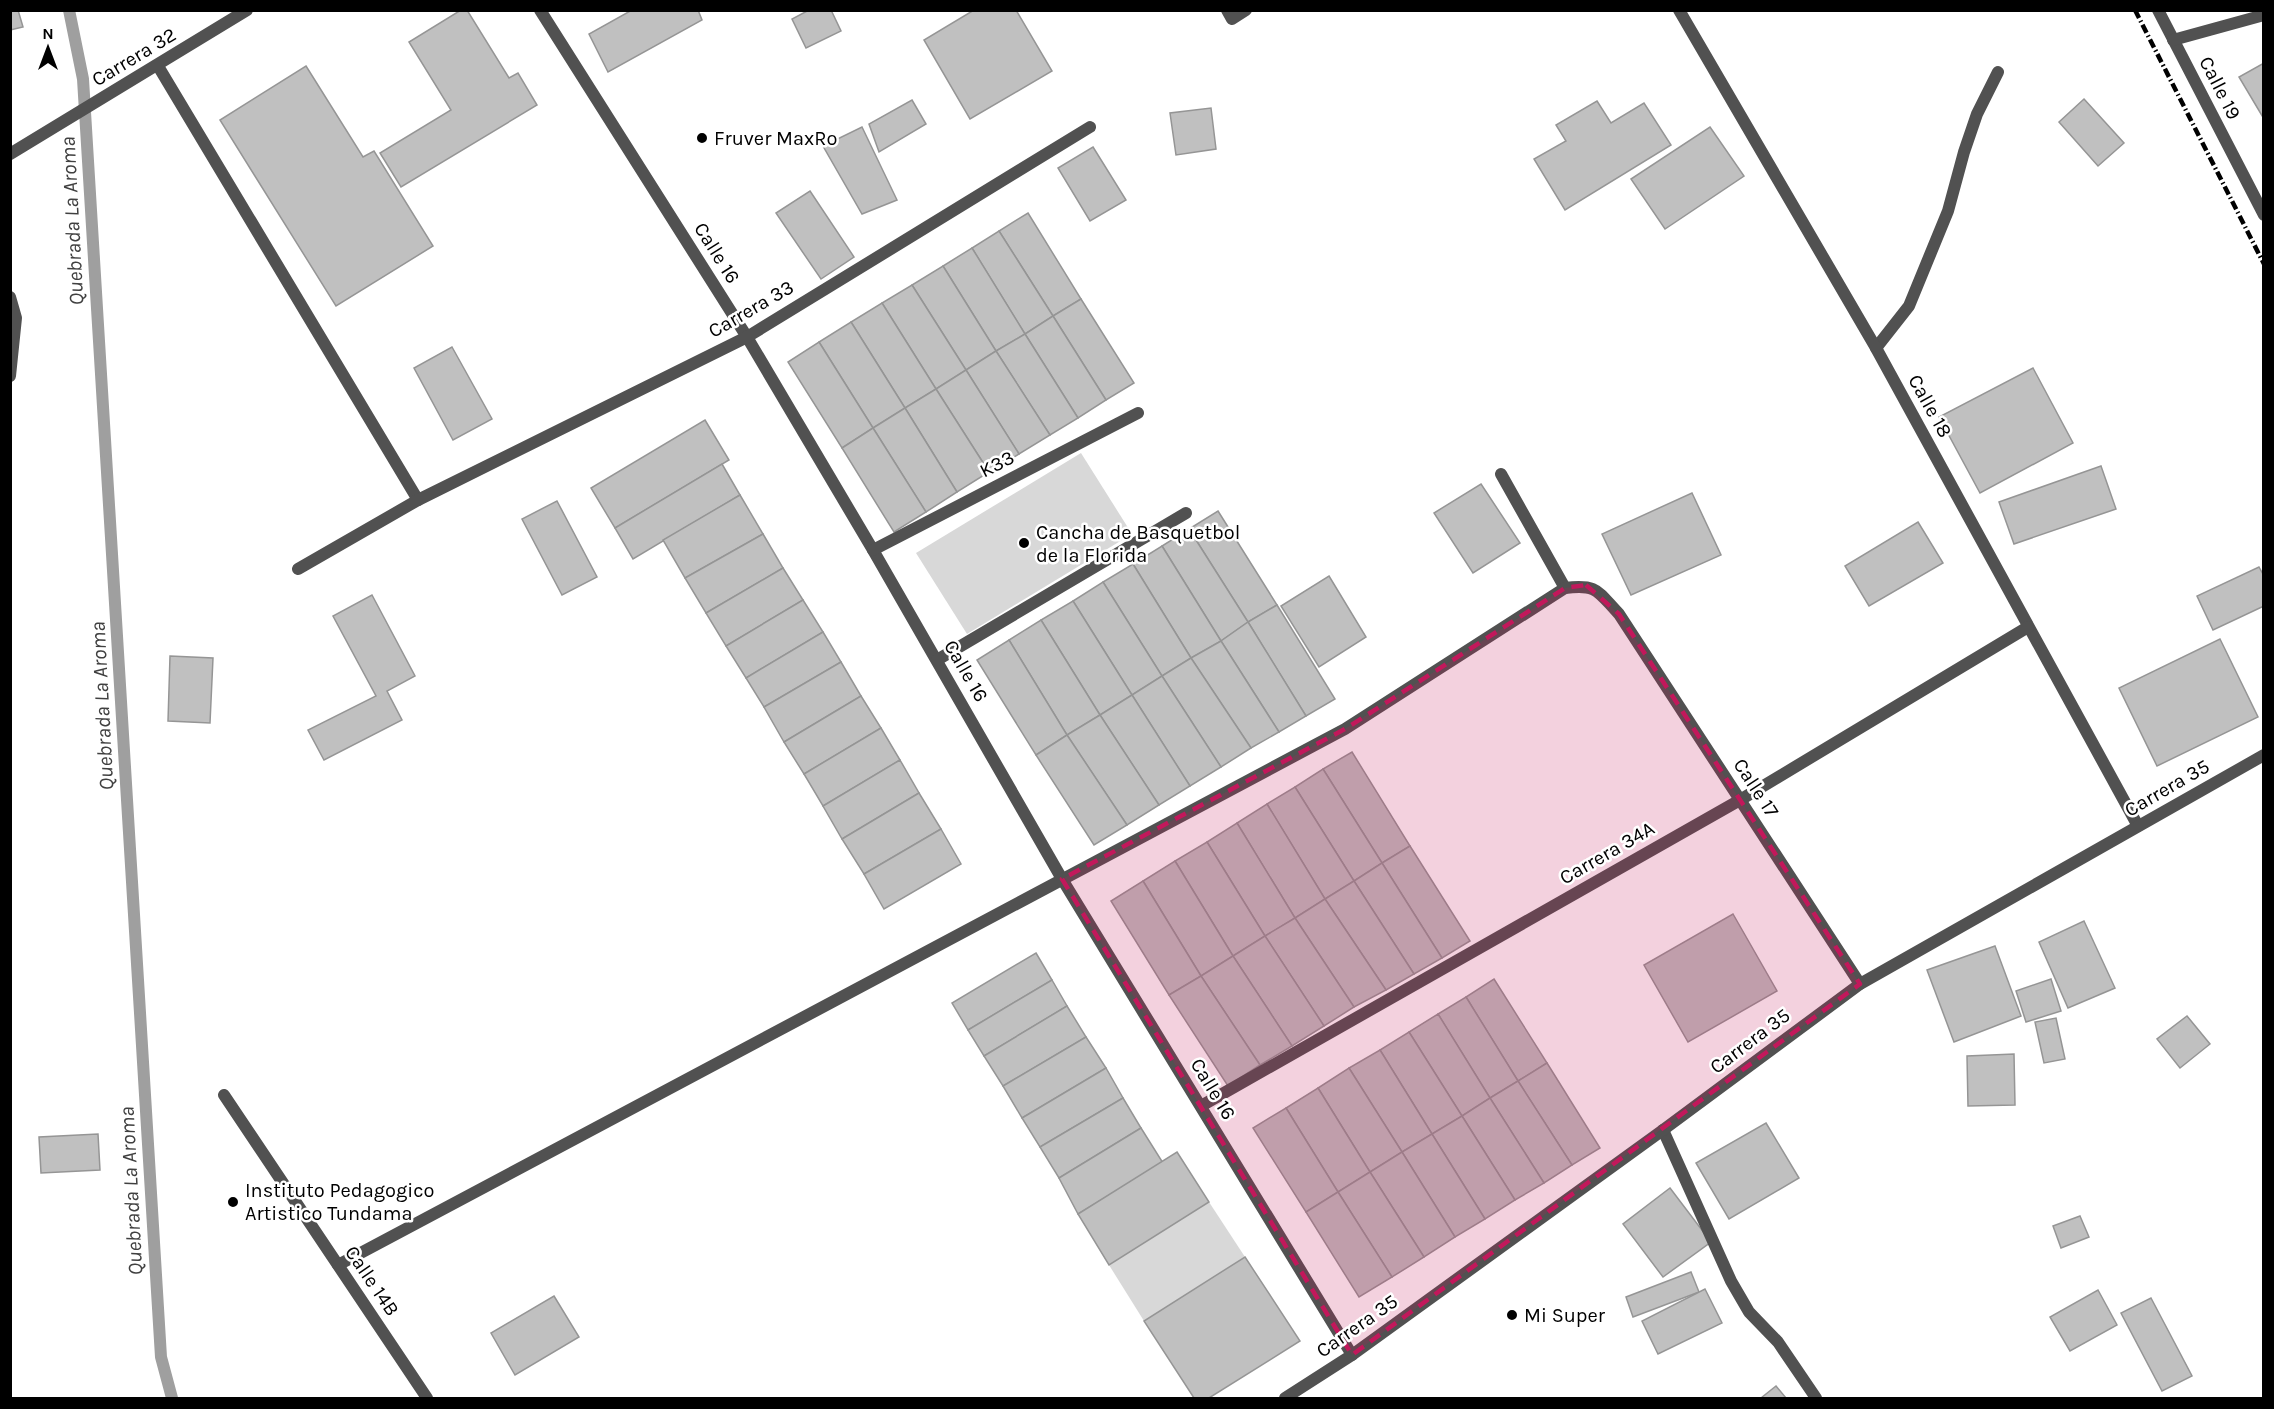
<svg xmlns="http://www.w3.org/2000/svg" width="2274" height="1409" font-family="Karla,sans-serif">
<style>
.green{fill:#d8d8d8}
.lines{fill:none;stroke-linecap:round;stroke-linejoin:round}
.stream{stroke:#9f9f9f;stroke-width:12}
.building{fill:#c0c0c0;stroke:#959595;stroke-width:1.5}
.service{stroke:#515151;stroke-width:12}
.minor{stroke:#515151;stroke-width:12}
.rail{stroke:#000;stroke-width:4.5;stroke-dasharray:9 3 1.5 3;stroke-linecap:butt}
.marked{fill:#c2185b;fill-opacity:0.2;stroke:#c2185b;stroke-width:4.5;stroke-dasharray:12 8;stroke-linejoin:round}
.poi-dot{fill:#000;stroke:#fff;stroke-width:2}
.labels{text-anchor:middle;dominant-baseline:central;stroke-width:5;stroke-linejoin:round;paint-order:stroke}
.street-label{font-size:20px;fill:#000;stroke:#fff}
.poi-label{font-size:20px;fill:#000;stroke:#fff;text-anchor:start}
.water-label{font-size:21px;font-style:italic;fill:#404040;stroke:#fff}
</style>
<rect width="100%" height="100%" fill="#fff"/>
<g class="green">
<path d="M1081,453l51,81 -165,100 -51,-81z"/>
<path d="M1209,1202l36,55 -101,64 -35,-56z"/>
</g>
<g class="lines">
<path class="stream" d="M69,10l14,69 78,1278 11,41"/>
</g>
<g class="building">
<path d="M10,10h8l5,17 -13,3z"/>
<path d="M461,10h6l42,68 9,-5 19,32 -136,82 -21,-34 71,-43 -42,-68z"/>
<path d="M632,10h66l4,10 -94,52 -19,-38z"/>
<path d="M809,10h22l10,21 -35,17 -14,-29z"/>
<path d="M974,10h42l36,61 -82,48 -46,-79z"/>
<path d="M2264,63v56l-25,-42z"/>
<path d="M306,66l57,91 11,-6 59,95 -97,60 -116,-186z"/>
<path d="M2084,99l40,44 -26,23 -39,-44z"/>
<path d="M912,100l14,24 -47,28 -10,-28z"/>
<path d="M1597,101l14,22 33,-20 27,42 -106,65 -31,-51 32,-18 -10,-16z"/>
<path d="M1211,108l5,41 -40,6 -6,-42z"/>
<path d="M862,127l35,73 -35,14 -39,-68z"/>
<path d="M1710,127l34,49 -79,53 -34,-50z"/>
<path d="M1093,147l33,53 -36,21 -32,-53z"/>
<path d="M810,191l44,66 -33,22 -45,-66z"/>
<path d="M1028,213l53,86 -28,17 -54,-85z"/>
<path d="M999,231l54,85 -28,18 -53,-86z"/>
<path d="M972,248l53,86 -29,17 -53,-85z"/>
<path d="M943,266l53,85 -30,19 -54,-85z"/>
<path d="M912,285l54,85 -30,19 -54,-86z"/>
<path d="M1081,299l53,84 -28,17 -53,-84z"/>
<path d="M882,303l54,86 -31,19 -54,-86z"/>
<path d="M1053,316l53,84 -28,18 -53,-84z"/>
<path d="M851,322l54,86 -32,20 -54,-86z"/>
<path d="M1025,334l53,84 -28,17 -54,-84z"/>
<path d="M819,342l54,86 -31,20 -54,-86z"/>
<path d="M452,347l40,72 -39,21 -39,-72z"/>
<path d="M996,351l54,84 -31,19 -53,-84z"/>
<path d="M2033,368l40,75 -93,50 -41,-76z"/>
<path d="M966,370l53,84 -30,18 -53,-83z"/>
<path d="M936,389l53,83 -32,20 -52,-84z"/>
<path d="M905,408l52,84 -31,20 -53,-84z"/>
<path d="M705,420l24,40 -114,68 -24,-40z"/>
<path d="M873,428l53,84 -32,20 -52,-84z"/>
<path d="M722,464l18,31 -107,64 -18,-31z"/>
<path d="M2101,466l15,43 -102,35 -15,-42z"/>
<path d="M1481,484l39,59 -47,30 -39,-60z"/>
<path d="M1692,493l29,62 -90,40 -29,-61z"/>
<path d="M740,495l23,39 -78,44 -22,-38z"/>
<path d="M557,501l40,76 -35,18 -40,-76z"/>
<path d="M1218,511l59,94 -29,17 -59,-93z"/>
<path d="M1918,522l25,41 -74,43 -24,-40z"/>
<path d="M1189,529l59,93 -27,19 -59,-95z"/>
<path d="M763,534l20,34 -77,45 -21,-35z"/>
<path d="M1162,546l59,95 -30,17 -58,-94z"/>
<path d="M1133,564l58,94 -29,18 -59,-94z"/>
<path d="M2259,567l5,9v30l-51,24 -16,-34z"/>
<path d="M783,568l20,32 -77,46 -20,-33z"/>
<path d="M1329,576l37,61 -47,30 -38,-61z"/>
<path d="M1103,582l59,94 -30,19 -59,-94z"/>
<path d="M372,595l43,81 -28,15 15,29 -78,40 -16,-30 68,-34 -43,-80z"/>
<path d="M803,600l20,32 -77,46 -20,-32z"/>
<path d="M1073,601l59,94 -32,20 -59,-95z"/>
<path d="M1277,605l58,94 -29,17 -58,-94z"/>
<path d="M1041,620l59,95 -33,20 -58,-95z"/>
<path d="M1248,622l58,94 -27,16 -58,-91z"/>
<path d="M823,632l18,30 -77,45 -18,-29z"/>
<path d="M2220,639l38,78 -101,49 -38,-78z"/>
<path d="M1009,640l58,95 -31,20 -59,-95z"/>
<path d="M1221,641l58,91 -28,16 -60,-90z"/>
<path d="M170,656l43,2 -3,65 -42,-2z"/>
<path d="M1191,658l60,90 -30,19 -59,-91z"/>
<path d="M841,662l20,34 -77,46 -20,-35z"/>
<path d="M1162,676l59,91 -31,19 -58,-91z"/>
<path d="M1132,695l58,91 -31,19 -59,-90z"/>
<path d="M861,696l20,32 -77,46 -20,-32z"/>
<path d="M1100,715l59,90 -32,20 -60,-90z"/>
<path d="M881,728l19,32 -77,46 -19,-32z"/>
<path d="M1067,735l60,90 -33,20 -58,-90z"/>
<path d="M1352,752l58,94 -28,17 -59,-94z"/>
<path d="M900,760l19,33 -77,46 -19,-33z"/>
<path d="M1323,769l59,94 -28,18 -59,-94z"/>
<path d="M1295,787l59,94 -29,18 -58,-95z"/>
<path d="M919,793l22,36 -77,45 -22,-35z"/>
<path d="M1267,804l58,95 -30,19 -58,-95z"/>
<path d="M1237,823l58,95 -30,18 -58,-94z"/>
<path d="M941,829l20,35 -77,45 -20,-35z"/>
<path d="M1207,842l58,94 -32,20 -58,-95z"/>
<path d="M1410,846l60,95 -28,17 -60,-95z"/>
<path d="M1175,861l58,95 -32,20 -58,-95z"/>
<path d="M1382,863l60,95 -28,16 -60,-93z"/>
<path d="M1143,881l58,95 -32,19 -58,-94z"/>
<path d="M1354,881l60,93 -28,16 -61,-91z"/>
<path d="M1325,899l61,91 -32,17 -59,-89z"/>
<path d="M1733,914l44,77 -89,51 -44,-77z"/>
<path d="M1295,918l59,89 -30,19 -59,-90z"/>
<path d="M2084,921l31,67 -47,20 -29,-66z"/>
<path d="M1265,936l59,90 -32,20 -59,-90z"/>
<path d="M1995,946l26,70 -67,26 -27,-72z"/>
<path d="M1036,953l16,27 -84,50 -16,-27z"/>
<path d="M1233,956l59,90 -32,19 -59,-89z"/>
<path d="M1201,976l59,89 -32,21 -59,-91z"/>
<path d="M1494,979l53,84 -29,18 -52,-84z"/>
<path d="M2051,979l10,32 -35,11 -10,-31z"/>
<path d="M1052,980l15,26 -83,50 -16,-26z"/>
<path d="M1466,997l52,84 -28,17 -52,-84z"/>
<path d="M1067,1006l19,31 -83,49 -19,-30z"/>
<path d="M1438,1014l52,84 -28,18 -53,-84z"/>
<path d="M2187,1016l23,28 -30,24 -23,-29z"/>
<path d="M2056,1018l9,41 -21,4 -9,-41z"/>
<path d="M1409,1032l53,84 -30,18 -52,-84z"/>
<path d="M1086,1037l20,31 -84,50 -19,-32z"/>
<path d="M1380,1050l52,84 -30,18 -53,-84z"/>
<path d="M2014,1054l1,51 -47,1 -1,-50z"/>
<path d="M1547,1063l53,85 -28,17 -54,-84z"/>
<path d="M1106,1068l17,30 -83,49 -18,-29z"/>
<path d="M1349,1068l53,84 -32,20 -52,-84z"/>
<path d="M1518,1081l54,84 -28,18 -54,-85z"/>
<path d="M1318,1088l52,84 -32,20 -52,-84z"/>
<path d="M1123,1098l18,30 -82,50 -19,-31z"/>
<path d="M1490,1098l54,85 -29,17 -53,-84z"/>
<path d="M1286,1108l52,84 -32,20 -53,-84z"/>
<path d="M1462,1116l53,84 -30,19 -53,-85z"/>
<path d="M1766,1123l33,55 -70,41 -33,-56z"/>
<path d="M1141,1128l22,35 -85,51 -19,-36z"/>
<path d="M98,1134l2,36 -59,3 -2,-36z"/>
<path d="M1432,1134l53,85 -30,18 -53,-85z"/>
<path d="M1177,1152l32,50 -100,63 -31,-51z"/>
<path d="M1402,1152l53,85 -31,20 -54,-85z"/>
<path d="M1370,1172l54,85 -32,20 -54,-85z"/>
<path d="M1670,1188l41,54 -48,35 -40,-53z"/>
<path d="M1338,1192l54,85 -33,20 -53,-85z"/>
<path d="M2080,1216l9,21 -28,11 -8,-22z"/>
<path d="M1245,1257l55,84 -91,57h-15l-50,-77z"/>
<path d="M1691,1272l8,20 -66,25 -7,-20z"/>
<path d="M1705,1289l17,34 -64,31 -16,-33z"/>
<path d="M2098,1290l19,35 -47,26 -20,-34z"/>
<path d="M554,1296l25,41 -64,38 -24,-42z"/>
<path d="M2151,1298l41,78 -30,15 -41,-78z"/>
<path d="M1776,1386l10,12h-25z"/>
</g>
<g class="lines">
<g class="service">
<path d="M1876,348l33,-42 39,-95 16,-59 13,-38 21,-42"/>
<path d="M1501,474l64,114"/>
</g>
<g class="minor">
<path d="M540,10l207,327 126,213 189,329 290,476"/>
<path d="M1227,10l5,9 14,-9"/>
<path d="M1679,10l197,338 262,478"/>
<path d="M2158,10l106,205"/>
<path d="M2173,40l91,-25"/>
<path d="M158,66l260,434"/>
<path d="M10,154l237,-144"/>
<path d="M10,297l6,21 -6,58"/>
<path d="M873,550l265,-137"/>
<path d="M298,569l120,-69 329,-163 343,-210"/>
<path d="M937,660l249,-147"/>
<path d="M224,1095l203,303"/>
<path d="M1201,1106l539,-306 288,-173"/>
<path d="M1663,1130l68,151 18,31 29,30 38,56"/>
<path d="M338,1265l1007,-536 220,-141c33,-4 32,3 54,26l241,370"/>
<path d="M1285,1398l67,-43 311,-225 197,-146 404,-229"/>
</g>
<path class="rail" d="M2135,10l129,254"/>
</g>
<path class="marked" d="M1586,585l33,29 241,370 -508,371 -290,-476 283,-150 220,-141z"/>
<g class="poi-dot">
<circle cx="702" cy="138" r="6"/>
<circle cx="1024" cy="543" r="6"/>
<circle cx="233" cy="1202" r="6"/>
<circle cx="1512" cy="1315" r="6"/>
</g>
<g class="labels">
<g class="street-label">
<text transform="translate(134 57) rotate(-31)">Carrera 32</text>
<text transform="translate(2220 88) rotate(63)">Calle 19</text>
<text transform="translate(717 253) rotate(58)">Calle 16</text>
<text transform="translate(751 309) rotate(-30)">Carrera 33</text>
<text transform="translate(1930 406) rotate(61)">Calle 18</text>
<text transform="translate(997 464) rotate(-27)">K33</text>
<text transform="translate(966 671) rotate(60)">Calle 16</text>
<text transform="translate(1756 788) rotate(57)">Calle 17</text>
<text transform="translate(2167 788) rotate(-30)">Carrera 35</text>
<text transform="translate(1607 853) rotate(-30)">Carrera 34A</text>
<text transform="translate(1750 1041) rotate(-37)">Carrera 35</text>
<text transform="translate(1213 1089) rotate(59)">Calle 16</text>
<text transform="translate(372 1281) rotate(56)">Calle 14B</text>
<text transform="translate(1357 1326) rotate(-35)">Carrera 35</text>
</g>
<g class="poi-label">
<text x="714" y="138">Fruver MaxRo</text>
<text x="1036" y="532">Cancha de Basquetbol<tspan x="1036" dy="23">de la Florida</tspan></text>
<text x="245" y="1190">Instituto Pedagogico<tspan x="245" dy="23">Artistico Tundama</tspan></text>
<text x="1524" y="1315">Mi Super</text>
</g>
<g class="water-label">
<text transform="translate(72 221) rotate(-93)">Quebrada La Aroma</text>
<text transform="translate(102 706) rotate(-93)">Quebrada La Aroma</text>
<text transform="translate(131 1191) rotate(-93)">Quebrada La Aroma</text>
</g>
</g>
<rect width="2274" height="1409" fill="none" stroke="#000000" stroke-width="24"/>
<g transform="translate(48 48)" stroke="#ffffff" stroke-width="4.5" paint-order="stroke">
<path d="M0-4.5L10 22L0 15L-10 22Z" fill="#000000"/>
<text y="-9" font-size="16" font-weight="bold" text-anchor="middle" fill="#000000">N</text>
</g>
</svg>
